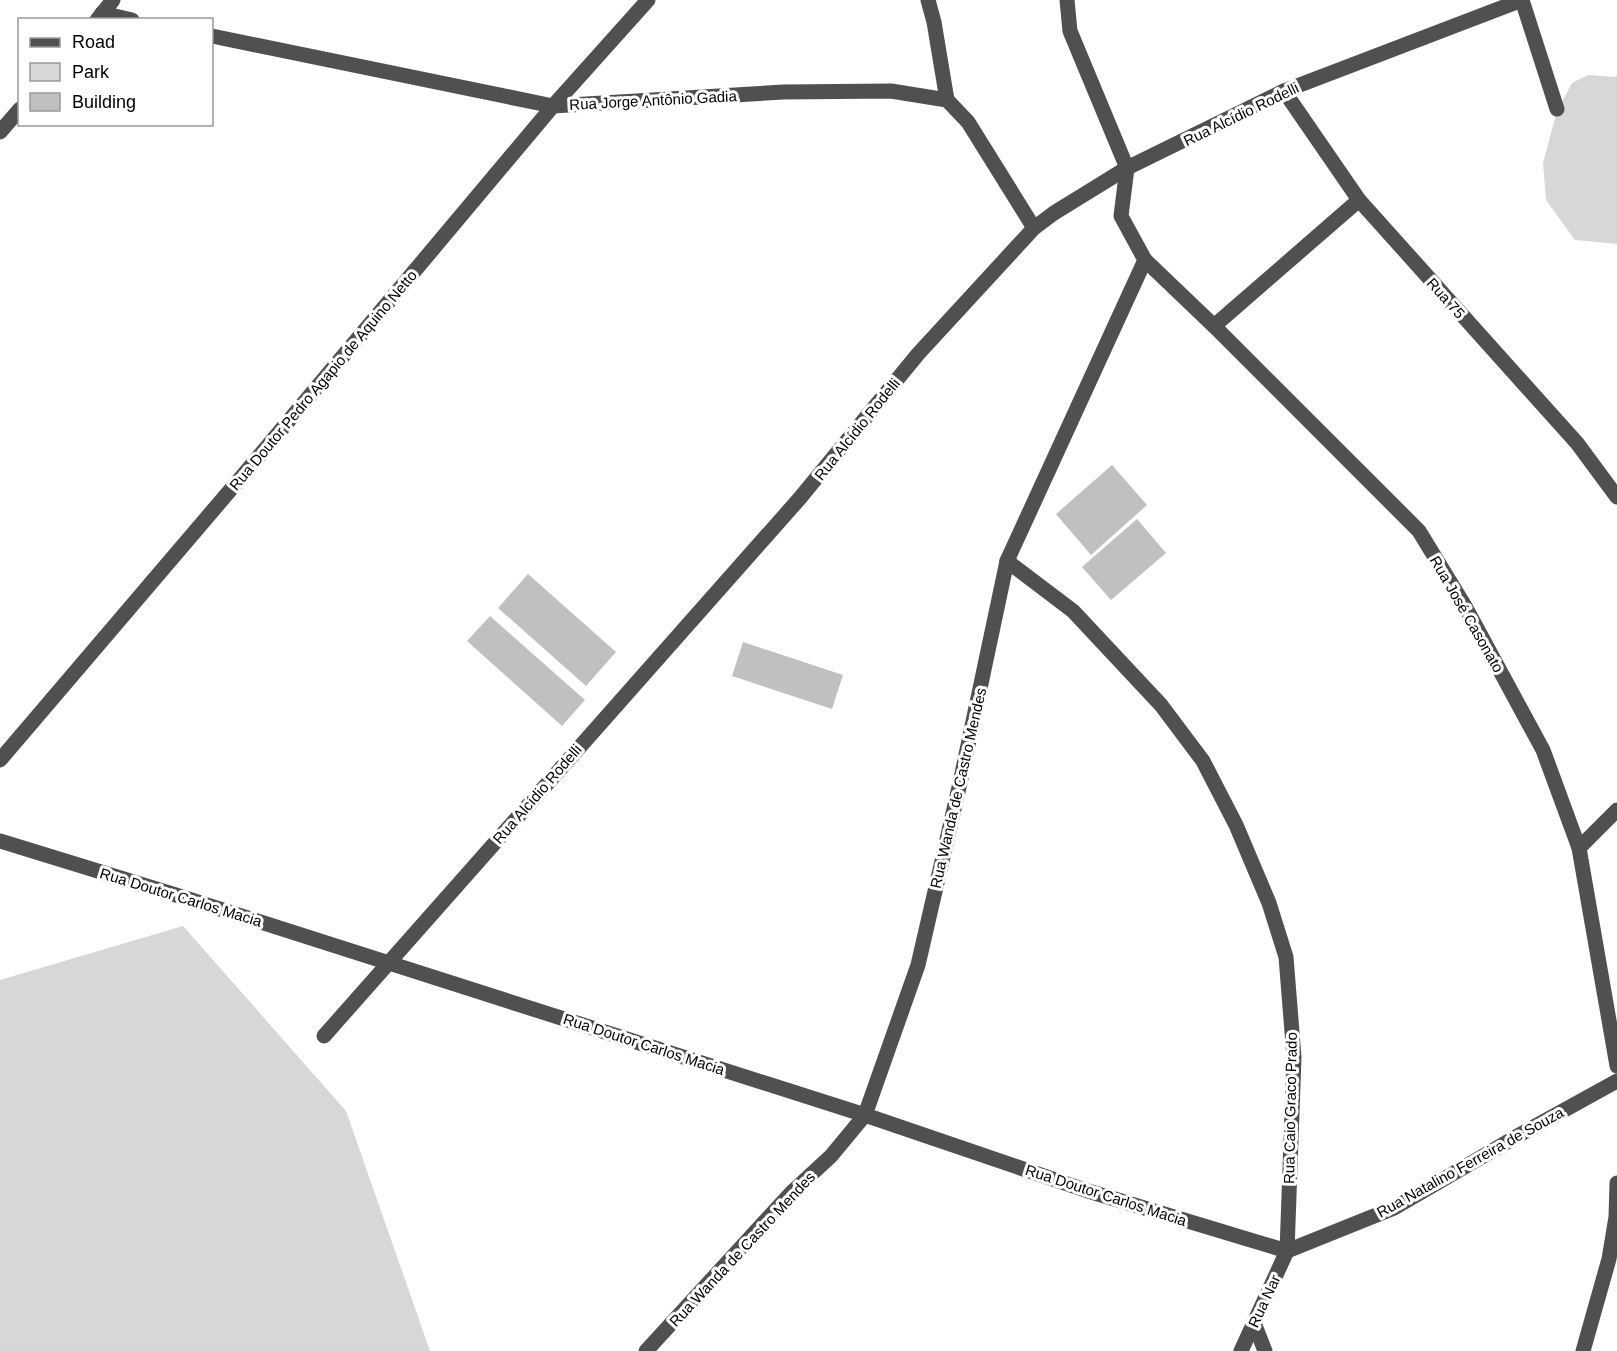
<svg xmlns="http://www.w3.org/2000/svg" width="1617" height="1351" font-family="Arial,sans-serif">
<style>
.green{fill:#d7d7d7}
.building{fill:#c0c0c0}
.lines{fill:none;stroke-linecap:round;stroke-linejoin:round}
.minor{stroke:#505050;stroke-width:15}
.labels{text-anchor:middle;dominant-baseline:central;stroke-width:6;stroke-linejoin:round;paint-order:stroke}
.street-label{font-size:15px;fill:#000;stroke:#fff}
</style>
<rect width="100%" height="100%" fill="#fff"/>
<g class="green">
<path d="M1588,75l27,2 2,-2v169l-42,-4 -29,-40 -3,-37 14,-52 15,-28z"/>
<path d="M183,926l163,185 84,240h-430v-371z"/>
</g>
<g class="building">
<path d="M1112,465l35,40 -56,50 -35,-41z"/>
<path d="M1137,519l29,34 -55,47 -29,-33z"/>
<path d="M528,574l88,78 -30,34 -88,-78z"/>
<path d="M490,616l95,84 -23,26 -95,-85z"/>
<path d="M743,642l100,33 -11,34 -100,-33z"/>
</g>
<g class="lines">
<g class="minor">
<path d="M928,0l6,22 13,78"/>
<path d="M1522,0l35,109"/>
<path d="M102,13l30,7"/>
<path d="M97,20l16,-20"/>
<path d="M212,36l341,70 230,-14 108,-1 56,9 21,22 66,106"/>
<path d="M1284,91l75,109 218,243 40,54"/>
<path d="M0,132l20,-23"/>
<path d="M1145,260l69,66 205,205 47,77 77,142 36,98 38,218"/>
<path d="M1214,326l145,-126"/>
<path d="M1007,561l66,50 88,94 42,56 33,64 33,78 17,54 8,100 -7,194 -46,100"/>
<path d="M0,760l244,-286 309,-368 95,-106"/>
<path d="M0,841l179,55 686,219 223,76 199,60"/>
<path d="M1579,848l38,-38"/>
<path d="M324,1036l476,-538 118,-144 116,-126 20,-15 73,-45 157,-77 238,-91"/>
<path d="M1287,1251l107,-43 127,-74 96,-53"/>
<path d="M1254,1323l11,28"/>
<path d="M646,1351l145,-158 40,-37 34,-41 53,-150 42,-182 47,-222 138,-301 -24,-44 6,-48 -57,-137 -3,-31"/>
<path d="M1583,1351l26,-92 7,-42 1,-34"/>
</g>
</g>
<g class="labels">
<g class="street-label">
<text transform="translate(653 100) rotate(-3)">Rua Jorge Antônio Gadia</text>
<text transform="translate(1241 114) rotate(-26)">Rua Alcídio Rodelli</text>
<text transform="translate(1446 298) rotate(48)">Rua 75</text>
<text transform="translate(323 380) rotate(-50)">Rua Doutor Pedro Agapio de Aquino Netto</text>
<text transform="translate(857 429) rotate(-51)">Rua Alcídio Rodelli</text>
<text transform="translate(1467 614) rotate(60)">Rua José Casonato</text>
<text transform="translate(958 788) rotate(-77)">Rua Wanda de Castro Mendes</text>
<text transform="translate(537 794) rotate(-49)">Rua Alcídio Rodelli</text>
<text transform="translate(181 897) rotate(17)">Rua Doutor Carlos Macia</text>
<text transform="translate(644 1044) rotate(18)">Rua Doutor Carlos Macia</text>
<text transform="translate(1290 1108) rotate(-89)">Rua Caio Graco Prado</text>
<text transform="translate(1470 1162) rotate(-29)">Rua Natalino Ferreira de Souza</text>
<text transform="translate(1106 1195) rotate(18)">Rua Doutor Carlos Macia</text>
<text transform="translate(742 1249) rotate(-47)">Rua Wanda de Castro Mendes</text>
<text transform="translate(1264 1301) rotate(-65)">Rua Nar</text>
</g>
</g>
<rect x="18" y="18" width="195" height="108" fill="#ffffff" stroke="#999999" stroke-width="1.5"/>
<rect x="30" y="38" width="30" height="9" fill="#505050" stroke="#999999" stroke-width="1.5"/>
<text x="72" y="48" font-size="18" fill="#000000">Road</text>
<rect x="30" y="63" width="30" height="18" fill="#d7d7d7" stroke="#999999" stroke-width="1.5"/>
<text x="72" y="78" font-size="18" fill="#000000">Park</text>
<rect x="30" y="93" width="30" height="18" fill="#c0c0c0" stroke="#999999" stroke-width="1.5"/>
<text x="72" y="108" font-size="18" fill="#000000">Building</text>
</svg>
